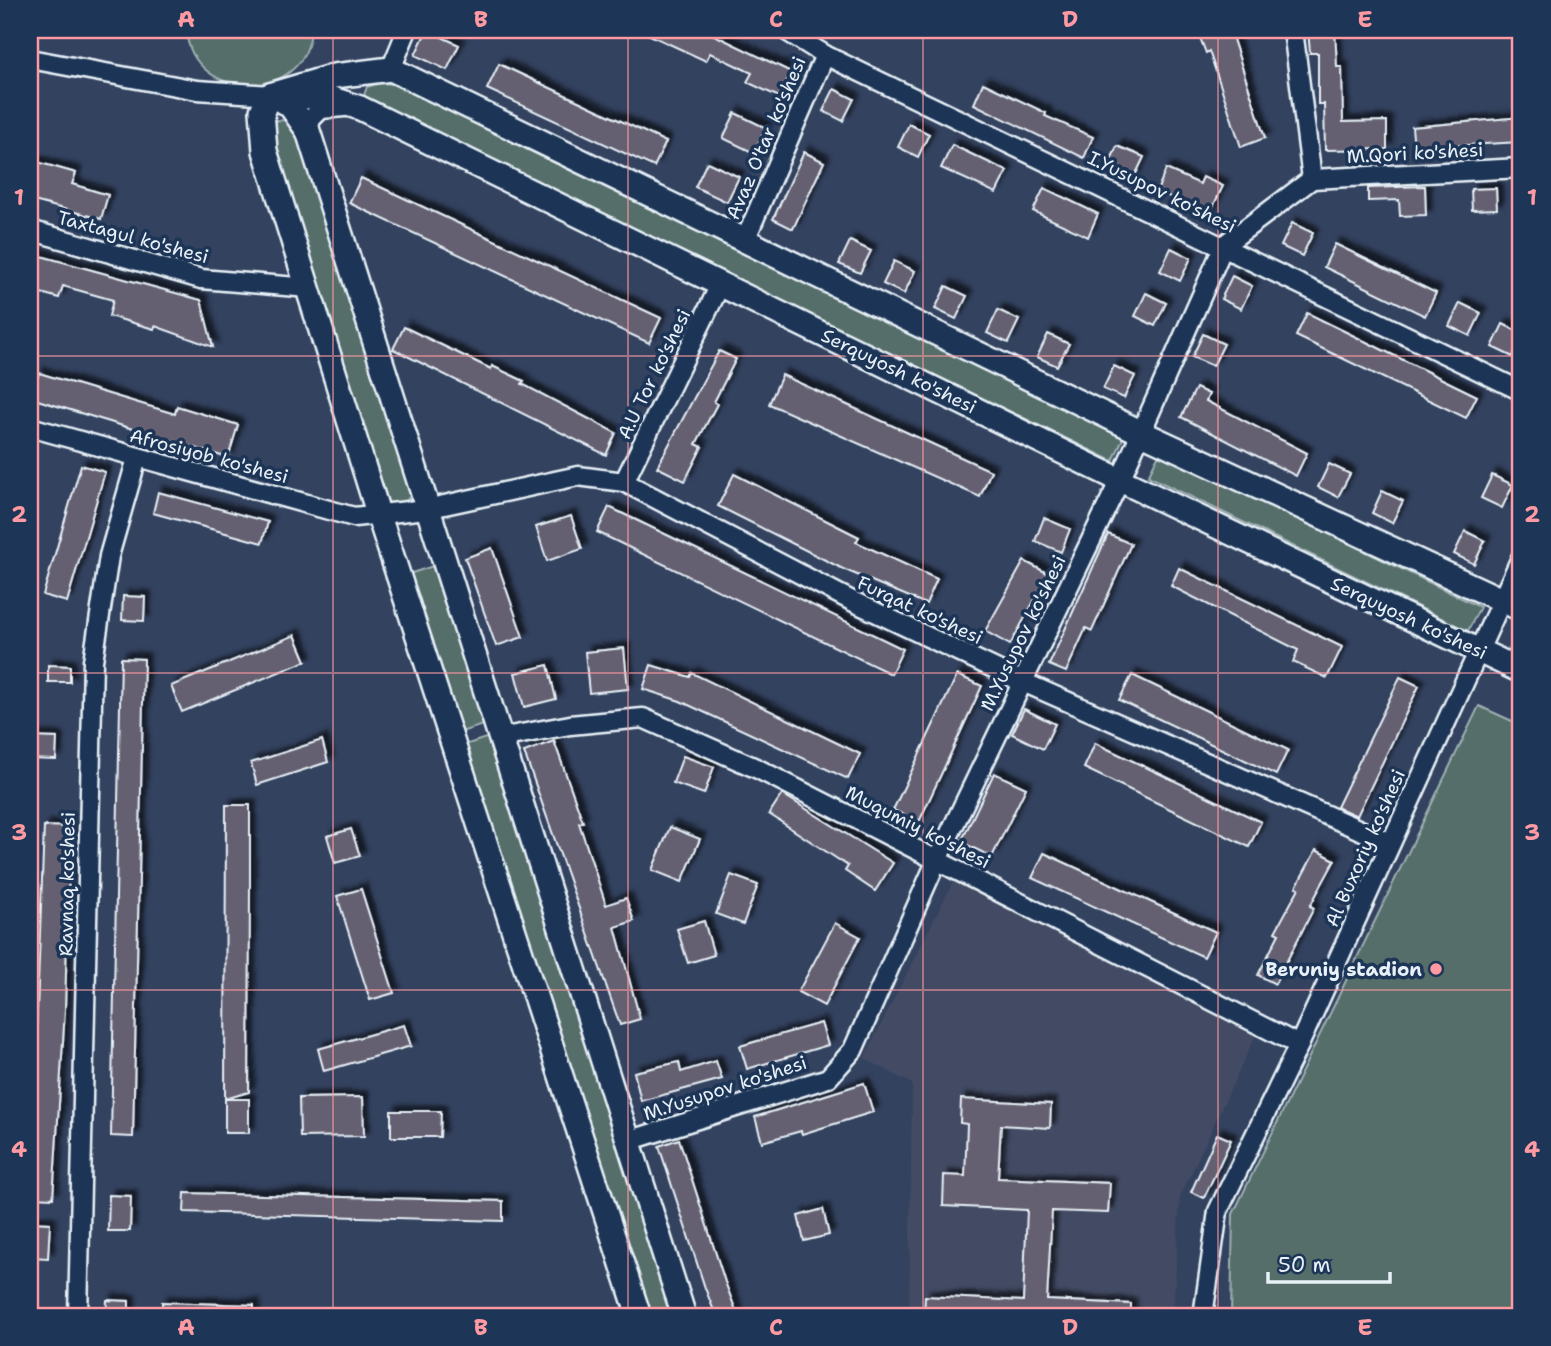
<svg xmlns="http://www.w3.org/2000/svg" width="1551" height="1346" font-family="'Shantell Sans',sans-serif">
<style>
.built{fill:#424b64}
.green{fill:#546e6b;stroke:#9eb0b2;stroke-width:2}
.building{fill:#656171;stroke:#e8f1f8;stroke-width:2;filter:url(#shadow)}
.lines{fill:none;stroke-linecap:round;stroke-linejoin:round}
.minor-casing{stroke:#e8f1f8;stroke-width:23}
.tertiary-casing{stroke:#e8f1f8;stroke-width:28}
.minor{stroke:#1d3557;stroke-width:18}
.tertiary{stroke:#1d3557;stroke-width:23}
.grid{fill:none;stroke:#ff9aa2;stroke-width:2;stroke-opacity:0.55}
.poi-dot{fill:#ff9aa2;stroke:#1d3557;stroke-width:2.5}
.labels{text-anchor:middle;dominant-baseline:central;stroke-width:7;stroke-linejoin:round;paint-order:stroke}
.street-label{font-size:19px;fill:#e8f1f8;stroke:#1d3557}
.poi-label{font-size:19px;font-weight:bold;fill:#e8f1f8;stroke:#1d3557;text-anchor:end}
.neatline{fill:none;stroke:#ff9aa2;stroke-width:2.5}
.grid-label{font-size:23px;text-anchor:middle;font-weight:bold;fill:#ff9aa2}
</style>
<defs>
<filter id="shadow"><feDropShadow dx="5.5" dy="-5.5" stdDeviation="2" flood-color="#0009"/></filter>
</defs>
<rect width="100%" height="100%" fill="#33425f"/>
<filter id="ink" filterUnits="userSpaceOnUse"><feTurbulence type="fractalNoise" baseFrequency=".0143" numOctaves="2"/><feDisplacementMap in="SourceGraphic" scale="14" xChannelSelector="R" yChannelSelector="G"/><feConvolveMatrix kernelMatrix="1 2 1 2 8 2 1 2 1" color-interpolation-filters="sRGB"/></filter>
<g filter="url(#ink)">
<path class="built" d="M955,878l305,148 -80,171 -7,119h-264l3,-232 -48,-26z"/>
<g class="green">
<path d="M186,30h125c-5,74 -119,73 -125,0z"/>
<path d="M380,83l17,1 727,352 -11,25 -743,-358 -6,-8 3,-8z"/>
<path d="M277,120l14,1 4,4 118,366 -8,12 -15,1 -5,-6 -115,-365z"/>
<path d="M1160,452l320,155 -12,24 -320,-155z"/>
<path d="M436,565l50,159 -25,8 -52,-158z"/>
<path d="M1479,706l42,19v591h-290l2,-102z"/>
<path d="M489,737l184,579h-23l-185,-571z"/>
</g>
<g class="building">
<path d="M427,30l32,15 -12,25 -32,-15z"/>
<path d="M639,30h65l87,42 -12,25 -32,-15 5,-9 -42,-20 -4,8z"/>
<path d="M1197,30h33l35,108 -24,9 -32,-96 -3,2z"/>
<path d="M1308,30h27l2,37h5l1,55 44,-1v28l-62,1 -1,-46h-6v-51h-8z"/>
<path d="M499,64l167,78 -12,25 -167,-78z"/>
<path d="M983,83l63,30 -1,3 48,21 -9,21 -110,-54z"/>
<path d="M834,89l20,10 -11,22 -20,-10z"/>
<path d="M735,113l31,15 -12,25 -31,-15z"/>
<path d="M1521,117v25l-107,6 -2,-21z"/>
<path d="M909,124l20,10 -11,23 -20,-10z"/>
<path d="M952,145l55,26 -11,22 -55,-25z"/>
<path d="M1117,146l27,11 -10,21 -26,-11z"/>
<path d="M804,152l20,10 -31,67 -20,-10z"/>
<path d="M30,160l46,13 -4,11 36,11 -7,24 -71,-19z"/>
<path d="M707,162l32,15 -12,25 -32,-15z"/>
<path d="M1166,169l34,15 3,-7 20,9 -14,29 -52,-24z"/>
<path d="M361,178l300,140 -12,25 -300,-140z"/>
<path d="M1425,186l1,29 -26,1 -1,-16 -31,1v-13z"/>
<path d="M1044,188l54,26 -10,23 -55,-26z"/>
<path d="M1496,188l1,21 -25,1 -1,-21z"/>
<path d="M1292,223l21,10 -11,23 -21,-10z"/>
<path d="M850,241l21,10 -11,22 -21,-9z"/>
<path d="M1335,244l101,49 -11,23 -101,-49z"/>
<path d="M1171,248l20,10 -11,23 -20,-10z"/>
<path d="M30,253l171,47 12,47 -58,-21 -1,3 -45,-13 4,-16 -50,-14 -4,12 -29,-8z"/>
<path d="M894,261l21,10 -11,23 -21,-10z"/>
<path d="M1232,276l20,10 -11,23 -20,-10z"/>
<path d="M946,286l21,10 -11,23 -21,-10z"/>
<path d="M1146,293l20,10 -11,23 -20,-10z"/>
<path d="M1460,303l21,10 -11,23 -21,-10z"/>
<path d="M998,310l21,10 -11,23 -21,-10z"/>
<path d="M1307,313l170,83 -11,22 -170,-82z"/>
<path d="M1503,324l18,9 -8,24 -21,-10z"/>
<path d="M404,327l87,42 1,-3 32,15 -2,3 94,49 -10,22 -213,-106z"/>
<path d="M1048,334l21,10 -12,22 -20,-9z"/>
<path d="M1203,334l21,10 -11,22 -21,-9z"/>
<path d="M719,351l17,8 -22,43 3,2 -21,40 6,3 -17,34 -28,-14z"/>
<path d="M1114,366l21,10 -11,22 -21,-9z"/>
<path d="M39,373l136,41 2,-8 61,19 -10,33 -197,-60z"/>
<path d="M782,375l209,96 -11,26 -211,-93z"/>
<path d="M1196,388l13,6 -3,7 101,52 -11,23 -115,-59z"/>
<path d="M1329,464l21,10 -12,23 -20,-10z"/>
<path d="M81,465l24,7 -38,130 -24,-7z"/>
<path d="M734,474l125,63 -3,5 81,37 -11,25 -83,-35 -125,-63z"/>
<path d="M1492,475l21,10 -11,23 -21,-10z"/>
<path d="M1382,491l21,10 -11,22 -20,-10z"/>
<path d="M158,492l110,30 -6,21 -109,-30z"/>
<path d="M609,507l294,142 -12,25 -294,-142z"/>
<path d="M571,516l11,33 -35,12 -11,-34z"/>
<path d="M1044,518l26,11 -9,23 -26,-11z"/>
<path d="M1465,531l20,10 -11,23 -20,-10z"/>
<path d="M1108,534l23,10 -39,87 -6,-3 -20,44 -17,-7z"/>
<path d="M492,548l31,89 -27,9 -31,-88z"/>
<path d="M1024,561l25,13 -39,71 -25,-14z"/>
<path d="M1179,568l163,79 -15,31 -34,-16 5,-12 -127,-64z"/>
<path d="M123,596l22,1 -1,24 -22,-1z"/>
<path d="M295,635l11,26 -124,51 -11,-26z"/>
<path d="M624,648l4,41 -39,4 -4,-41z"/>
<path d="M121,658l23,1 -11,478 -22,-1z"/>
<path d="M48,665l22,1v16h-22z"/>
<path d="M548,665l8,34 -32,8 -9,-34z"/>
<path d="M651,665l39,12 2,-4 168,81 -12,25 -168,-78 -37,-12z"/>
<path d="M957,675l25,11 -63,136 -26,-12z"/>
<path d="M1132,675l156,75 -12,25 -157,-75z"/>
<path d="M1400,677l19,9 -62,130 -20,-9z"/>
<path d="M1024,709l31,15 -12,25 -31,-15z"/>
<path d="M30,737l27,1 -1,22 -26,-1z"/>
<path d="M322,740l6,22 -71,23 -6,-22z"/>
<path d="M554,741l29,81 -4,1 27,82 20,-7 8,23 -19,6 25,92 -20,6 -96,-273z"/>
<path d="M1095,743l166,79 -12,25 -165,-79z"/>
<path d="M683,756l31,11 -10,27 -31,-11z"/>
<path d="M994,773l32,15 -34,69 -31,-15z"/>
<path d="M782,794l111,69 -18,28 -30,-20 3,-5 -79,-52z"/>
<path d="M226,805h24v81l-1,206 -24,7z"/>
<path d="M44,826l26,1 -5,183 -12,188 -23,-1z"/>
<path d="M670,827l30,12 -18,43 -30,-12z"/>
<path d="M351,829l9,27 -25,7 -8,-27z"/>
<path d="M1316,850l19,10 -25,46 4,2 -39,76 -17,-9 21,-41 -4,-2 24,-44 -3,-1z"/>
<path d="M1044,853l172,79 -12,25 -172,-79z"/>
<path d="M731,875l27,10 -15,39 -27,-10z"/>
<path d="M361,889l33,104 -24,7 -33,-104z"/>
<path d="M704,921l10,34 -26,8 -11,-34z"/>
<path d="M835,923l25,14 -36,69 -26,-14z"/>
<path d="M821,1023l7,22 -81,24 -7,-23z"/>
<path d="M404,1025l7,21 -87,25 -6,-22z"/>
<path d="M716,1061l6,18 -81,22 -7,-29 45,-10 2,10z"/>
<path d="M864,1083l9,29 -71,22 -1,-3 -39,11 -7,-25z"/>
<path d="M363,1097l1,39 -64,1 -1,-39z"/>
<rect x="225" y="1099" width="24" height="34"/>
<path d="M961,1099l90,5 -1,24 -49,-3 -3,53 112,5 -2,30 -56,-2 -5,89 84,4v12h-207l1,-20 98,5 4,-91 -84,-4 1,-31 21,1 2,-52 -7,-1z"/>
<path d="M391,1111h50l-1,26h-49z"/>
<path d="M1217,1134l14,6 -27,58 -13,-6z"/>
<path d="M679,1139l46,143 13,34h-22l-11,-28 -46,-142z"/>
<path d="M185,1193l318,8v20l-319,-9z"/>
<path d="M109,1195l22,1 -1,35h-22z"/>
<path d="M823,1209l6,26 -25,6 -6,-25z"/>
<path d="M30,1222l20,1 -2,35 -18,-1z"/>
<path d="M107,1300l22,1v15h-23z"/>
<path d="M162,1302l92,3v11h-92z"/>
</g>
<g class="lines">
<g class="minor-casing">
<g id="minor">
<path d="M785,30l40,25 696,336"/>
<path d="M1293,30l19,149"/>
<path d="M30,59l167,31 73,5"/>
<path d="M391,69l16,-39"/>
<path d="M308,131l3,-12 10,-10 23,-2"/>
<path d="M1312,179l209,-11"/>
<path d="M30,230l171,49 108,9"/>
<path d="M746,238l79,-183"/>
<path d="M30,427l324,90 72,-8 152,-33 46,6 226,118 173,82 367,161"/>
<path d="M624,482l97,-199"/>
<path d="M500,738l70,-13 73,-7 115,51 541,276"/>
<path d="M628,1141l200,-63 25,-28 84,-190 183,-380 104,-235 88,-66"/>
<path d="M78,1316l15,-655 16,-105 28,-98"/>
<path d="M1203,1316l15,-105 81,-166 222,-487"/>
</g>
</g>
<g class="tertiary-casing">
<g id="tertiary">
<path d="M1521,609l-381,-177 -749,-363 -57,7 -64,19 59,3 31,10 760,372 401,191"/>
<path d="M639,1316l-260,-800 -114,-365 -3,-40 8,-16 19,9 19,27 376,1185"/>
</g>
</g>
<use href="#minor" class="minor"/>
<use href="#tertiary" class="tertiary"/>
</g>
</g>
<path class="grid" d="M333,30v1286M628,30v1286M923,30v1286M1218,30v1286M30,356h1491M30,673h1491M30,990h1491"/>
<circle class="poi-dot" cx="1436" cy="969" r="7"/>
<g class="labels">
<g class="street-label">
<text transform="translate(766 138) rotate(-67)">Avaz O'tar ko'shesi</text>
<text transform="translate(1415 153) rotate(-3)">M.Qori ko'shesi</text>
<text transform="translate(1162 192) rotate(26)">I.Yusupov ko'shesi</text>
<text transform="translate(133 237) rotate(15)">Taxtagul ko'shesi</text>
<text transform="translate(899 371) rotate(26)">Serquyosh ko'shesi</text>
<text transform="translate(654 374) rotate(-64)">A.U Tor ko'shesi</text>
<text transform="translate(209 456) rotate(15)">Afrosiyob ko'shesi</text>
<text transform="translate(920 610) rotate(25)">Furqat ko'shesi</text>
<text transform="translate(1409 618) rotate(25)">Serquyosh ko'shesi</text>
<text transform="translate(1023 633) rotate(-64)">M.Yusupov ko'shesi</text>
<text transform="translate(918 827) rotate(27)">Muqumiy ko'shesi</text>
<text transform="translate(1365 848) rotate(-66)">Al Buxoriy ko'shesi</text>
<text transform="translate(67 884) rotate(-89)">Ravnaq ko'shesi</text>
<text transform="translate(725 1088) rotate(-18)">M.Yusupov ko'shesi</text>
</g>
<g class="poi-label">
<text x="1422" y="969">Beruniy stadion</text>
</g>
</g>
<rect width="1551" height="1346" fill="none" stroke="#1d3557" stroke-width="77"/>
<path d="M1268 1272v10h122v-10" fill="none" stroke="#e8f1f8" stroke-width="3.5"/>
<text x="1278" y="1272" font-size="21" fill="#e8f1f8" stroke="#1d3557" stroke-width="5" paint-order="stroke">50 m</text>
<rect x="38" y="38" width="1474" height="1270" class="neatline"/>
<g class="grid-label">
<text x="186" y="27">A</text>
<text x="481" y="27">B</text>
<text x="776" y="27">C</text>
<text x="1070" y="27">D</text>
<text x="1365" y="27">E</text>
<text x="19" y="205">1</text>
<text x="1532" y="205">1</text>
<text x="19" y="522">2</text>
<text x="1532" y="522">2</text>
<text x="19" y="840">3</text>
<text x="1532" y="840">3</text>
<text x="19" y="1157">4</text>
<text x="1532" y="1157">4</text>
<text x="186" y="1335">A</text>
<text x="481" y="1335">B</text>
<text x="776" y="1335">C</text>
<text x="1070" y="1335">D</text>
<text x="1365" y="1335">E</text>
</g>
</svg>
